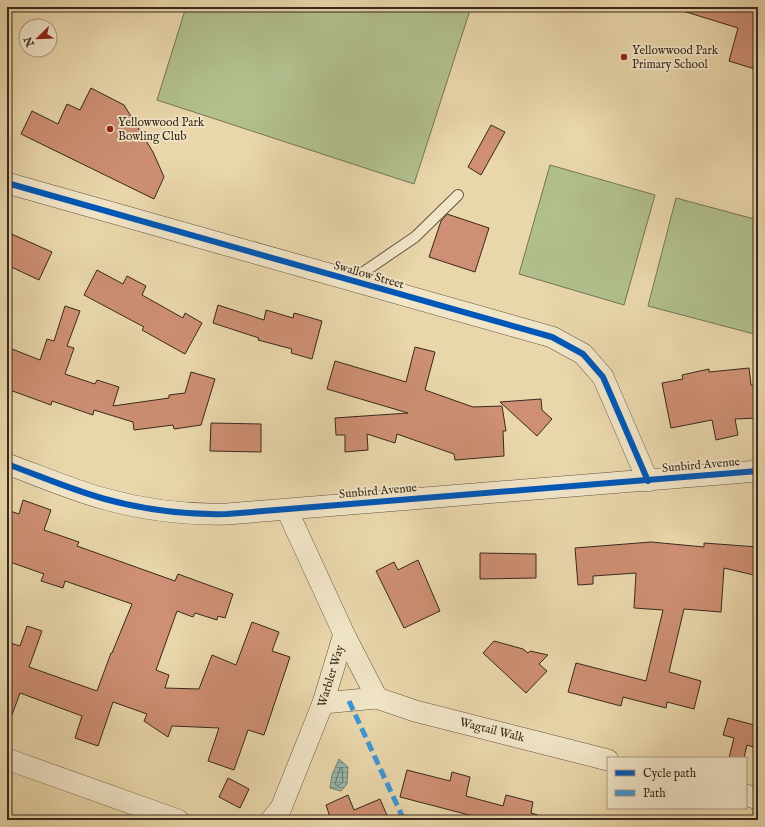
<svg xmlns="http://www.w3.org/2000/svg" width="765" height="827" font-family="'IM FELL English',serif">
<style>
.grass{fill:#b1bf8d;stroke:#747454}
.water{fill:url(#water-rules);stroke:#717f73}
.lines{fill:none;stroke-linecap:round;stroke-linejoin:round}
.shore{stroke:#687064;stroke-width:1}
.building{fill:#ce8f74;stroke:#38281c}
.service-casing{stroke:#645440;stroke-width:12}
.minor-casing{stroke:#645440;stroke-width:22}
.service{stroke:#f1e5c8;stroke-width:10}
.minor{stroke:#f1e5c8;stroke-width:21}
.quiet{stroke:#3e96d4;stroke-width:5;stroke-dasharray:10 5;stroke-linecap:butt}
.cycleway-casing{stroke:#f1e5c8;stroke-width:8}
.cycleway{stroke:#0057b8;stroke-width:6}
.poi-dot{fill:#8f2418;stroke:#f1e5c8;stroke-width:1.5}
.labels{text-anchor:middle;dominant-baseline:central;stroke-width:3.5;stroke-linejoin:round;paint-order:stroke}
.poi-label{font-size:12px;fill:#38281c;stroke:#f1e5c8;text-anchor:start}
.street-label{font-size:12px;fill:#38281c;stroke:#f1e5c8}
</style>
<defs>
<pattern id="water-rules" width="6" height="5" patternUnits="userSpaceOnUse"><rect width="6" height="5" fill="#97b9ad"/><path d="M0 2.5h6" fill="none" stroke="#7c968c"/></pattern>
</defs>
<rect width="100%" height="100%" fill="#e9d7ab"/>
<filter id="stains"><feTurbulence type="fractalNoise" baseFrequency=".005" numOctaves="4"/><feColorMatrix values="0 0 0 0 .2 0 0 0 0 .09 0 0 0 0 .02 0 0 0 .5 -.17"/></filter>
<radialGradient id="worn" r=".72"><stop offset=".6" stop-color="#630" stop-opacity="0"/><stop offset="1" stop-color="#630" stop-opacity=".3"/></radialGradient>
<g class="grass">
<path d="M186,7h285l-57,177 -257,-84z"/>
<path d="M550,165l105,30 -31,110 -105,-31z"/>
<path d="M676,198l82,22v115l-110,-29z"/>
</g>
<path class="water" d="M339,759l9,8 -1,17 -6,7 -11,-3 2,-13z"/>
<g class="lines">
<path class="shore" d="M342,768l1,14 -5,4 -3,-2 5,-16z"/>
</g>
<g class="building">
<path d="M684,7h74v63l-29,-9 9,-33 -55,-17z"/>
<path d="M91,88l33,17 29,47 11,25 -10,22 -133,-65 11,-23 26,13 9,-20 13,6z"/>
<path d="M491,125l14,7 -24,43 -13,-8z"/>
<path d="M447,214l42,14 -14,44 -46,-15 12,-36z"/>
<path d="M7,232l45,20 -13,28 -32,-15z"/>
<path d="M97,270l26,14 4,-8 19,10 -4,9 41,23 2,-5 17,10 -17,31 -43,-24 2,-3 -60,-32z"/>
<path d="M218,305l46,15 2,-10 27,8 1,-5 28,8 -10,38 -21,-6 1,-4 -34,-9 1,-2 -46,-15z"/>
<path d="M65,306l15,5 -13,35 7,2 -9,26 30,10 2,-4 22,7 -6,19 56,-8v-3l16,-2 6,-21 24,7 -14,46 -27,4 -1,-4 -39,5 -1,-8 -39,-12 -1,5 -41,-14 -1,4 -44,-16v-42l33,13 7,-21 7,2z"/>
<path d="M415,347l20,5 -10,38 48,17 29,-1 4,25h-3l1,25 -49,4 -1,-6 -57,-20 -2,9 -28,-9 1,16 -23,2v-17h-9l-1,-17 73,-5 -81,-24 8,-28 71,21z"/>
<path d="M749,368l2,17h7v33l-23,1 3,16 -22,5 -4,-20 -41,8 -9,-45 21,-4 -1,-4 27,-6v3z"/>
<path d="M541,399l1,11 10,9 -15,17 -37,-34z"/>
<path d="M211,423l50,1v28l-51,-1z"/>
<path d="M23,500l28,10 -7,20 35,12 -2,4 98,35 3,-7 55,20 -8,24 -7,-2 -1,4 -22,-7 -2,4 -16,-6 -21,59 13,5 -4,13 34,1 13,-34 24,10 16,-43 27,10 -7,19 18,6 -26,78 -16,-5 -14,40 -26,-9 11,-33 -47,-2 -4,11 -24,-16 3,-7 -34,-12 -15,44 -23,-8 7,-22 -62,-23 -11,30h-2v-81l13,4 7,-20 15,5 -13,36 68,24 14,-38h1l20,-49 -67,-23 -2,7 -22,-7 3,-7 -37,-13v-51l12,4z"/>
<path d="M651,542l53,5v-4l54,4v29l-34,-8 -3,44 -37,-3 -15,63 32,9 -7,28 -27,-7 -1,6 -43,-11 -2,9 -53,-14 8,-29 70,18 17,-71 -29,-2 2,-35 -43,3v8l-15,1 -3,-37z"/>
<path d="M480,553l56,1v24l-56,1z"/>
<path d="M418,560l22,51 -36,17 -28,-57 18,-9 4,8z"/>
<path d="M494,641l29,8 5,4 2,-2 18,4 -9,9 8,7 -21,22 -43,-40z"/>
<path d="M728,718l30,8 -5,21 -6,-2 -3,13h-15l5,-20 -11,-3z"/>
<path d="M407,770l43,11 2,-9 18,5 -4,19 37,10 3,-11 27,7 -2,11 7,2 -1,5h-65l1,-4 -73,-19z"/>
<path d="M228,778l21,11 -9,19 -21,-11z"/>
<path d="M348,795l6,15 26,-11 9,21h-58l-5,-15z"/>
</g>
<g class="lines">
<g class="service-casing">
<path id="service" d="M352,280l63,-43 43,-42"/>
</g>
<g class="minor-casing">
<g id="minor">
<path d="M7,183l545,154 31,17 20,23 45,104"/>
<path d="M7,464c33,12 65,26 98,35 40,11 81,16 122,15l531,-43"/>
<path d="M344,634l33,64"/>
<path d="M323,703l54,-5 38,13 193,49"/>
<path d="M7,759l171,61"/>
<path d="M746,795l12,4"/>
<path d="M271,820l10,-12 42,-105 21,-69 -57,-124"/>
</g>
</g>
<use href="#service" class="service"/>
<use href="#minor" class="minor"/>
<path class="quiet" d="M349,701l55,119"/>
<g class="cycleway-casing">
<g id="cycleway">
<path d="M7,183l545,154 31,17 20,23 45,104"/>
<path d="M7,464c33,12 65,26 98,35 40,11 81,16 122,15l531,-43"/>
</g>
</g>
<use href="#cycleway" class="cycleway"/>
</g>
<g class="poi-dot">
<circle cx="624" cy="57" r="4"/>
<circle cx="110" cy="129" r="4"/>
</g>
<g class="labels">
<g class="poi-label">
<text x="632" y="50">Yellowwood Park<tspan x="632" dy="14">Primary School</tspan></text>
<text x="118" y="122">Yellowwood Park<tspan x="118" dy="14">Bowling Club</tspan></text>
</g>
<g class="street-label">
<text transform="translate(369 275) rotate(16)">Swallow Street</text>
<text transform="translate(701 465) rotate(-5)">Sunbird Avenue</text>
<text transform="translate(378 491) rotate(-5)">Sunbird Avenue</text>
<text transform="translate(331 676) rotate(-73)">Warbler Way</text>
<text transform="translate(492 730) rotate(14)">Wagtail Walk</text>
</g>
</g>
<rect width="765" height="827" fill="none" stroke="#e9d7ab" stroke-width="24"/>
<rect x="8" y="8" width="749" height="811" fill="none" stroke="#38281c" stroke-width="2"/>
<rect x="12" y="12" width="741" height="803" fill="none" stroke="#38281c"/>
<rect x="607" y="757" width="140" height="52" fill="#f1e5c8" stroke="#a79983"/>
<rect x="615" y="770" width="20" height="6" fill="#0057b8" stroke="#a79983"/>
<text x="643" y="777" font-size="12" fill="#38281c">Cycle path</text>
<rect x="615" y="790" width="20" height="6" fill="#3e96d4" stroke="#a79983"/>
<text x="643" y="797" font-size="12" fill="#38281c">Path</text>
<g transform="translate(38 38) rotate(247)"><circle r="19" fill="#f1e5c8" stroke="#a79983"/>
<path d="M0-3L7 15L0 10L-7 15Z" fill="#8f2418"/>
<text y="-6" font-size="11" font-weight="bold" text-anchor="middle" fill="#38281c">N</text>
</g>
<rect width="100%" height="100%" filter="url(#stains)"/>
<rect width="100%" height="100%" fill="url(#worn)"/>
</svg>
